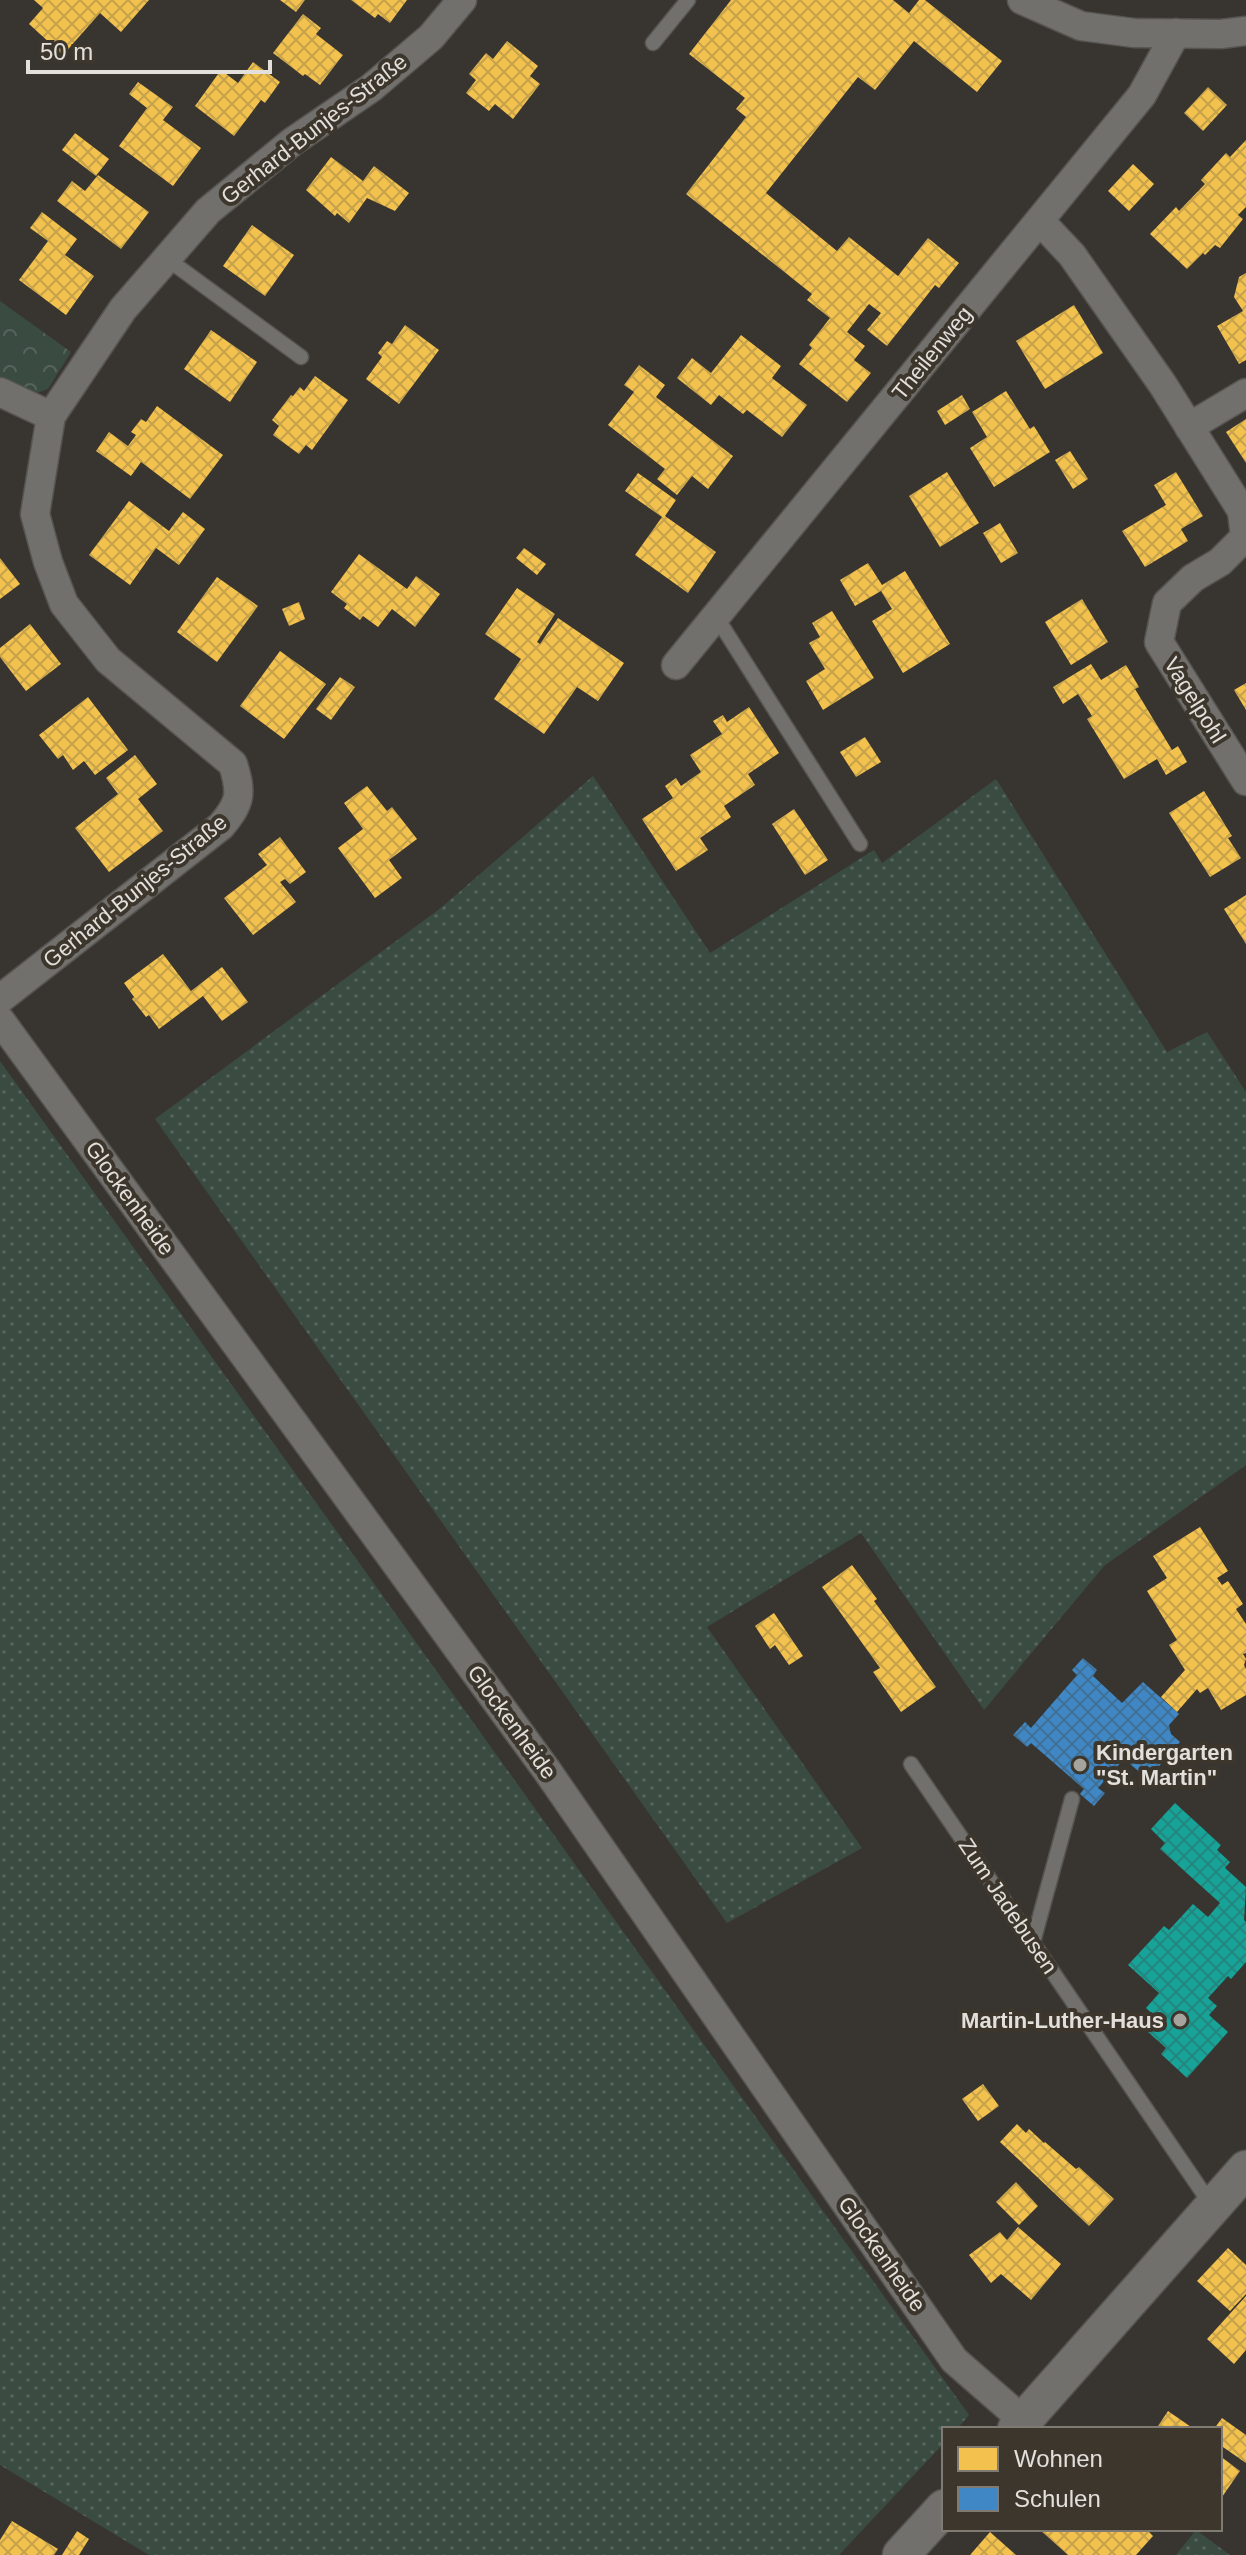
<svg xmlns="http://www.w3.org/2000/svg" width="1246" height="2555" font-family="Helvetica,sans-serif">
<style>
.grass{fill:url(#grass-dots)}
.forest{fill:url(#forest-crowns)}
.homes{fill:url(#homes-cross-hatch)}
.schools{fill:url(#schools-cross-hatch)}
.public{fill:url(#public-cross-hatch)}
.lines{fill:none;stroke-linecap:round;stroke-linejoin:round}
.service-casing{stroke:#565450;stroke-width:17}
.minor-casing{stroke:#565450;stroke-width:31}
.tertiary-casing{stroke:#565450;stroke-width:39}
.service{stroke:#72706c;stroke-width:14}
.minor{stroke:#72706c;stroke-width:28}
.tertiary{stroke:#72706c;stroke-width:36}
.poi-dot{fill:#a7a49e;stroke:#3c362d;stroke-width:3}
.labels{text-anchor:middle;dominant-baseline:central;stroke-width:8;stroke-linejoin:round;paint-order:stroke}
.street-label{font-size:22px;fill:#e3dfda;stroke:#3c362d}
.poi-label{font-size:22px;font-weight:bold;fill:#e3dfda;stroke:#3c362d;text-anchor:start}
</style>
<defs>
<pattern id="grass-dots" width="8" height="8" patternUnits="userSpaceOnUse" patternTransform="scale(2)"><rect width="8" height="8" fill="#3a4b42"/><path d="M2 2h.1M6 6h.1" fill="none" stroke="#56645d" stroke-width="1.8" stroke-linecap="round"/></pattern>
<pattern id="forest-crowns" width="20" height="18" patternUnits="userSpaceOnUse" patternTransform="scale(2)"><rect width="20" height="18" fill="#3a4b42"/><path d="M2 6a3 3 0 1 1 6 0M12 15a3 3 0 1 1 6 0" fill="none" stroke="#56645d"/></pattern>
<pattern id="homes-cross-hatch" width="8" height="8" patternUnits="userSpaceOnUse" patternTransform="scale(2)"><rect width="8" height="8" fill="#f2c14e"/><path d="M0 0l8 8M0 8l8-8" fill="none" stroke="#c6a24b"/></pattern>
<pattern id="schools-cross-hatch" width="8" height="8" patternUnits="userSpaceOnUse" patternTransform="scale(2)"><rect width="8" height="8" fill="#3f88c5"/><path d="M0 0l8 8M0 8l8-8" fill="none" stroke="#417097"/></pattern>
<pattern id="public-cross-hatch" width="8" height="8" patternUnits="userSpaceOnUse" patternTransform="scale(2)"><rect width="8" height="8" fill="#17a398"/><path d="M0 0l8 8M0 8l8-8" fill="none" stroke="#24867e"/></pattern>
</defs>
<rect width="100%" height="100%" fill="#383530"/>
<g class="grass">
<path d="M593,776l117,177 164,-103 8,13 114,-84 171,273 40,-20 39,60v373l-142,101 -120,144 -123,-177 -154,94 155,221 -135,75 -572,-804 287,-212z"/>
<path d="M0,1061l969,1354 -12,14h-13v14l-105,112h-690l-149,-90z"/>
<path d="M1196,2530l34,25h-54z"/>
</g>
<path class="forest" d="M0,301l71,51 -23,37 -14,5 -34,-14z"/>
<g class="homes">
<path d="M34,0h115l-28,32 -21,-19 -37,42 -34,-31 14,-16z"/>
<path d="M280,0h25l-9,12z"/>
<path d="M351,0h56l-17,23 -12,-9 -3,4z"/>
<path d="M731,0h162l16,13 10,-13h6l77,61 -25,31 -63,-51 -39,49 -17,-13 -92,116 71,58 12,-14 49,39 30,-38 31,25 -20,25 -4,-3 -48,61 -20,-16 14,-17 -12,-9 -22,28 18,14 -11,14 17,13 -24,29 -48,-38 13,-16 -3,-3 21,-27 -23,-18 5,-6 -126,-100 60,-77 -10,-8 9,-11 -56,-44z"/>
<path d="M303,14l18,14 -5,6 27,21 -23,30 -15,-11 -2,2 -30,-23z"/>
<path d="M507,41l31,25 -8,10 10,8 -27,35 -18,-15 -6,7 -23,-18 10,-13 -7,-6 17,-21 7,6z"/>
<path d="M253,62l27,20 -15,21 -4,-3 -27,36 -39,-30 26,-36 17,13z"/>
<path d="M138,82l35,25 -10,13 38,28 -28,38 -54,-40 28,-38 -18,-14z"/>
<path d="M1208,87l19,18 -24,26 -19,-18z"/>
<path d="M75,133l34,26 -13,17 -34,-26z"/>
<path d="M1246,140v67l-8,8 5,4 -23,29 -5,-3 -10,10 -2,-2 -16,16 -37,-35 26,-27 3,4 26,-27 -4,-4 25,-27 4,4z"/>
<path d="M331,157l32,24 11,-15 35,27 -14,18 -28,-13 -18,25 -12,-10 -2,3 -29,-26z"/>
<path d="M1133,164l21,20 -25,27 -21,-20z"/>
<path d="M98,175l51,37 -28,37 -64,-48 15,-20 13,10z"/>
<path d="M42,212l35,27 -12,16 29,21 -28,39 -47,-35 29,-39 -18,-13z"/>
<path d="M252,225l42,30 -29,41 -42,-30z"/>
<path d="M1246,273v87l-7,4 -22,-38 26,-15 -9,-14 5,-20z"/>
<path d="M1074,305l29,48 -58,36 -29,-48z"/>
<path d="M405,325l34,25 -40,54 -33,-25 16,-22 -4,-4 9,-12 5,3z"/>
<path d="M211,330l46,32 -27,40 -46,-33z"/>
<path d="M741,335l40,31 -9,12 35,27 -25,32 -35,-27 -4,4 -24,-19 -8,10 -34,-27 15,-20 19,15z"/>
<path d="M639,365l26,20 -9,12 77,59 -25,33 -16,-13 -15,19 -20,-16 8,-10 -57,-44 26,-33 -10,-7z"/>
<path d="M315,376l33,24 -36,50 -6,-5 -7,9 -26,-19 6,-9 -7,-6 19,-25 2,1 7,-9 4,4z"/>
<path d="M1006,391l24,38 4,-3 16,26 -56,35 -24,-39 17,-11 -15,-25z"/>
<path d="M962,395l8,14 -25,16 -8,-14z"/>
<path d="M157,406l66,49 -33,44 -49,-37 -10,14 -35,-25 13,-19 19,14 8,-11 -5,-3 10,-13 5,3z"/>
<path d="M1246,419v44l-20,-31z"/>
<path d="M1070,451l18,28 -15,10 -18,-29z"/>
<path d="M947,472l32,51 -39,24 -31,-51z"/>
<path d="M1176,472l27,44 -22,13 7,12 -43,26 -23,-36 44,-26 -12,-20z"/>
<path d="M638,473l38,27 -11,16 51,36 -28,41 -53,-38 27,-38 -37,-26z"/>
<path d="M129,501l40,30 14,-19 22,17 -26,36 -23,-17 -26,37 -41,-30z"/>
<path d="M1000,523l18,30 -17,10 -18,-30z"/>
<path d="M524,548l22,16 -9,11 -21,-17z"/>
<path d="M359,554l48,35 9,-13 24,18 -25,33 -23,-18 -14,18 -15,-11 -3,4 -16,-12 3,-4 -16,-12z"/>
<path d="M0,558l20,26 -20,15z"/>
<path d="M868,563l14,22 23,-14 45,73 -47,29 -31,-52 20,-12 -11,-18 -26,15 -15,-26z"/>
<path d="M217,577l41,29 -41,56 -40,-30z"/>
<path d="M517,588l38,26 -18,28 3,2 18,-26 66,45 -26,38 -21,-14 -33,47 -50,-35 27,-40 -36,-25z"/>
<path d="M1082,599l26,43 -37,23 -26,-43z"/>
<path d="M299,602l6,17 -16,7 -7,-17z"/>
<path d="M832,611l42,67 -51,32 -17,-29 19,-12 -16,-26 11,-6 -8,-14z"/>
<path d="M30,624l31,40 -35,27 -26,-34v-9z"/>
<path d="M280,651l46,33 -42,55 -44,-33z"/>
<path d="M1091,664l10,16 25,-15 13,22 -4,2 37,61 6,-4 9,16 -21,13 -9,-16 -33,20 -37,-60 5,-3 -14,-22 -15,10 -10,-17z"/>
<path d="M340,677l15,10 -24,33 -15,-11z"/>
<path d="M1246,683v27l-12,-20z"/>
<path d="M88,697l40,53 -33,25 -11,-14 -11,9 -10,-15 -5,4 -19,-24z"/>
<path d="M749,707l30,46 -31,21 7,11 -31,21 7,11 -31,21 8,12 -32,21 -34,-52 31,-21 -8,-12 11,-8 5,8 20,-14 -11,-17 32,-21 -9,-13 10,-6 4,7z"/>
<path d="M865,737l16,25 -25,15 -16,-25z"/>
<path d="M135,755l22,29 -19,15 25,32 -54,41 -34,-44 43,-34 -12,-16z"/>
<path d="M367,786l20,25 5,-4 25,32 -28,21 13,18 -27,20 -37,-50 25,-19 -19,-26z"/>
<path d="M1204,791l28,45 -4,2 13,20 -31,19 -41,-64z"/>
<path d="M794,809l34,51 -23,15 -33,-51z"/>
<path d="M280,837l26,35 -16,12 -5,-5 -5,3 16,20 -43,33 -29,-37 43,-33 -9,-11z"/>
<path d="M1246,895v49l-22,-35z"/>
<path d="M163,954l28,37 31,-24 26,35 -26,19 -19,-25 -44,33 -10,-14 -3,2 -14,-18 2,-2 -10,-14z"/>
<path d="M1200,1527l28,44 -11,7 5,7 6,-4 15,23 -7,5 10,15v29l-3,1 3,5 -2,6 2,4v26l-25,15 -13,-22 -8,5 -3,-4 -20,23 -16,-15 24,-27 -16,-25 8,-5 -30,-49 20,-13 -14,-22z"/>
<path d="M852,1565l25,34 -3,2 62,86 -35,25 -28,-40 7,-4 -58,-81z"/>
<path d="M774,1613l29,43 -14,9 -14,-20 -5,4 -15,-23z"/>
<path d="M983,2084l16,22 -21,15 -16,-22z"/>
<path d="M1017,2124l9,9 3,-4 15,14 1,-1 31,27 3,-2 35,32 -25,27 -89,-84z"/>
<path d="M1016,2182l22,24 -19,19 -23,-23z"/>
<path d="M1018,2227l43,37 -30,36 -30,-26 -10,9 -22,-28 31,-23 7,8z"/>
<path d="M1228,2248l18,17v29l-16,17 -33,-30z"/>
<path d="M1246,2296v54l-12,14 -27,-25z"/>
<path d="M1168,2411l26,18h-38z"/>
<path d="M1222,2418l24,17v28l-26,-18v-16h-6z"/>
<path d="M1220,2456l20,15 -20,29z"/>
<path d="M12,2521l46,28 -4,6h-54v-15z"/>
<path d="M1039,2529h107l7,7 -17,19h-68z"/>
<path d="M77,2531l12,8 -10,16h-17z"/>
<path d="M990,2532l26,23h-46z"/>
</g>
<path class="schools" d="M1083,1658l14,12 -4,6 29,27 21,-21 36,32 -10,11 2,9 9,8 -32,37 -24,-20 -26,29 7,5 -11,13 -14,-12 4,-5 -53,-46 -4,4 -14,-12 12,-13 6,6 46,-53 -5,-5z"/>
<path class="public" d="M1175,1803l46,42 -4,5 13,12 -5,6 21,19 -2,33 2,2v40l-15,17 -3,-3 -20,22 9,8 -8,9 19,17 -41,46 -26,-24 5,-6 -18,-16 11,-12 -13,-12 13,-15 -31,-28 36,-39 5,4 24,-26 15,13 12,-14 -60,-54 5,-6 -14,-14z"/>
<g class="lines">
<g class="service-casing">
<g id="service">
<path d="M653,43l35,-43"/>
<path d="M166,258l135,99"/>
<path d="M717,618l143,226"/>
<path d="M911,1764l301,442"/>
<path d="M1033,1942l39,-143"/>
</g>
</g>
<g class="minor-casing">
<g id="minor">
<path d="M1022,0l59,26 53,7 87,1 25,-3"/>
<path d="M1040,221l32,34 91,130 79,126 3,26 -25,25 -27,16 -26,25 -8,39 87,139"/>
<path d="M0,392l51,24"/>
<path d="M1189,427l57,-34"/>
<path d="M676,665l466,-570 34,-62"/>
<path d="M0,999l221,-173c20,-24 21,-32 12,-62l-125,-104 -44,-56 -16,-42 -13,-48 16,-98 72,-107 85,-98 84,-69 79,-54 60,-51 31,-37"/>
<path d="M0,1020l548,752 406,588 70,61"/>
</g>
</g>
<g class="tertiary-casing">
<g id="tertiary">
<path d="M1016,2429l230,-260"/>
<path d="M901,2555l43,-47"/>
</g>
</g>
<use href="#service" class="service"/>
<use href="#minor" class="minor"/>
<use href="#tertiary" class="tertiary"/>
</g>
<g class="poi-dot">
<circle cx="1080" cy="1765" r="8"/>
<circle cx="1180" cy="2020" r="8"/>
</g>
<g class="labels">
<g class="street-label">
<text transform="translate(314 129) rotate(-38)">Gerhard-Bunjes-Straße</text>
<text transform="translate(932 353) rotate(-51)">Theilenweg</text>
<text transform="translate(1195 700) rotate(58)">Vagelpohl</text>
<text transform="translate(135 891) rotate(-39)">Gerhard-Bunjes-Straße</text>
<text transform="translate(130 1198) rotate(54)">Glockenheide</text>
<text transform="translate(512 1722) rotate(54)">Glockenheide</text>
<text transform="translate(1008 1906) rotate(56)">Zum Jadebusen</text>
<text transform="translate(882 2254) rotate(55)">Glockenheide</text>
</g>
<g class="poi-label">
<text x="1096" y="1752">Kindergarten<tspan x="1096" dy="25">"St. Martin"</tspan></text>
<text x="1164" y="2020" text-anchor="end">Martin-Luther-Haus</text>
</g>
</g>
<rect x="942" y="2427" width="280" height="104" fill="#3c362d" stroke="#7f7a72" stroke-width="2"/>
<rect x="958" y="2447" width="40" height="24" fill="#f2c14e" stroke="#7f7a72" stroke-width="2"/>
<text x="1014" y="2467" font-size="24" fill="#e3dfda">Wohnen</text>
<rect x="958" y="2487" width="40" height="24" fill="#3f88c5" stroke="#7f7a72" stroke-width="2"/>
<text x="1014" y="2507" font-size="24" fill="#e3dfda">Schulen</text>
<path d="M28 60v12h242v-12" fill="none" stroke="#e3dfda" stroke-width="4"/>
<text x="40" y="60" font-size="24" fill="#e3dfda" stroke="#3c362d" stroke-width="6" paint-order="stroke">50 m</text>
</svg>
